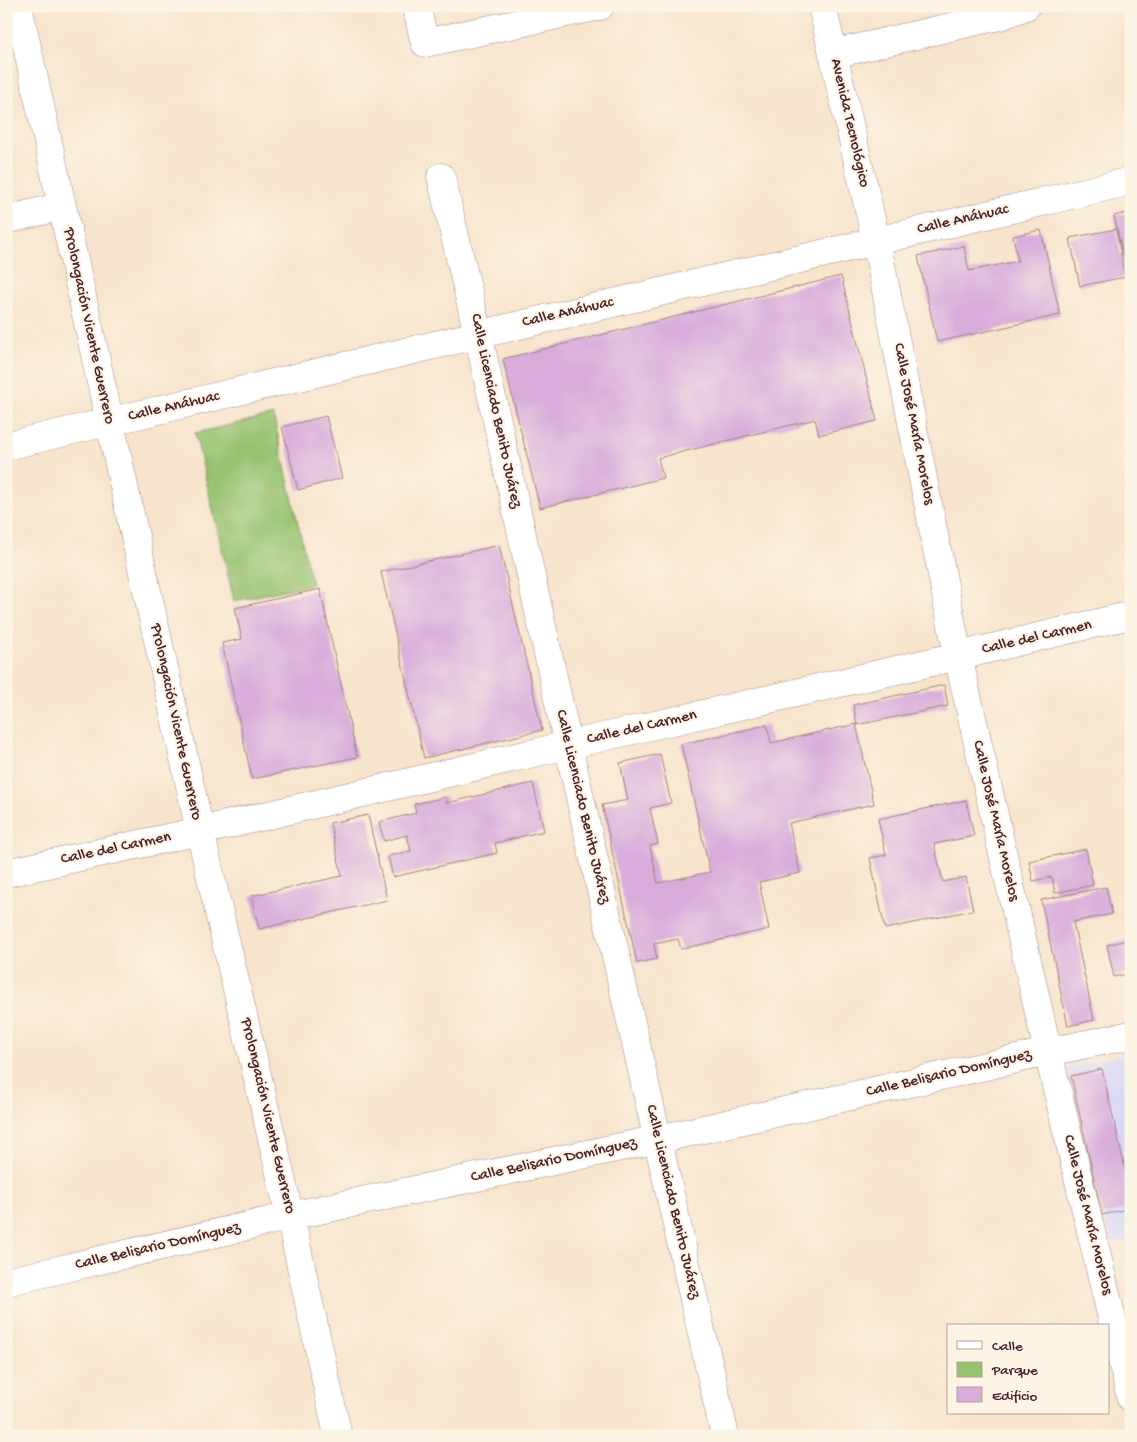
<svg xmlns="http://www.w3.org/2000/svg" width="1137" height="1442" font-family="'Gochi Hand',sans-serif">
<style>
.built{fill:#d8d7f8}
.green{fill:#97c370;stroke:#70714e}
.building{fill:#d8acdb}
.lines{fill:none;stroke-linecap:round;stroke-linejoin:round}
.minor-casing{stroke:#a0827c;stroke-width:29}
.minor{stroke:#fff;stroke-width:28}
.labels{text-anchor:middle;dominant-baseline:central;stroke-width:4.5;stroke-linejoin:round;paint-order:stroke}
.street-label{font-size:16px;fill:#4a1f2b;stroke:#fcf5e5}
</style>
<rect width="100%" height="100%" fill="#fcf5e5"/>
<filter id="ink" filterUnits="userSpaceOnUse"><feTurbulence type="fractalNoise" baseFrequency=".02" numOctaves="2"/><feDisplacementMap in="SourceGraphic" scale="10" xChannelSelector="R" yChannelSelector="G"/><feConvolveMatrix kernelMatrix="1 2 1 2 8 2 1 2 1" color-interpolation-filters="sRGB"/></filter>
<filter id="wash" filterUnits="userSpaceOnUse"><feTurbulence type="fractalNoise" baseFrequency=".0096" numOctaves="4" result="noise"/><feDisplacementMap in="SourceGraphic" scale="20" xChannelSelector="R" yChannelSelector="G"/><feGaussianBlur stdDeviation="1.12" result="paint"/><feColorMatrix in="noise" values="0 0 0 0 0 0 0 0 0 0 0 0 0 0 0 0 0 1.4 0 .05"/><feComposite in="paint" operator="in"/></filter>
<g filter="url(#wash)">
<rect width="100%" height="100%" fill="#f7e4cc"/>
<path class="built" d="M1131,1053v187l-20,3 -44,-175z"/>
<path class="green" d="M273,415l39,169 -78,17 -39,-168z"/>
<g id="blocks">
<g class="building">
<path d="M1131,212v51l-6,1 -11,-48z"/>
<path d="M1116,229l9,48 -45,9 -10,-48z"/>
<path d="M1041,230l19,85 -123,27 -19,-86 46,-10 5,25 49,-10 -5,-25z"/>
<path d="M841,276l36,145 -58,14 -4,-16 -157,39 5,20 -123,30 -37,-149z"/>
<path d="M326,416l16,62 -44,12 -16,-63z"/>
<path d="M499,545l43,185 -118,28 -43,-186z"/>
<path d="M320,589l37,168 -105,22 -30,-136 20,-4 -7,-31z"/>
<path d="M944,685l4,21 -91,19 -4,-20z"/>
<path d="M856,724l18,80 -85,19 11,50 -41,9 10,47 -88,20 -3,-10 -24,5 3,15 -20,4 -35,-158 26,-5 -8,-37 40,-9 11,49 -21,5 8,36 -8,2 8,37 52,-11 -29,-128 86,-19 4,18z"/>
<path d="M533,783l11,48 -49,12 2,10 -104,24 -5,-21 23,-5 -4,-16 -23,6 -5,-19 37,-9 -2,-9 32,-7 1,6z"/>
<path d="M966,800l8,36 -40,8 9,38 23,-5 7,33 -88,19 -15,-71 16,-3 -8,-36z"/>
<path d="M368,815l19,85 -128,29 -8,-33 91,-20 -12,-53z"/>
<path d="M1086,849l7,36 -38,8 -3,-16 -19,4 -4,-20z"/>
<path d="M1106,887l6,27 -39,8 21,98 -26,6 -27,-126z"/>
<path d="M1131,939v34l-17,4 -7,-32z"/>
<path d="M1102,1069l29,125v14l-29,7 -31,-139z"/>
</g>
</g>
</g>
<g filter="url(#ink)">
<use href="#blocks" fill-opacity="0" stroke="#a0827c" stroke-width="1"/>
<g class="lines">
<g class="minor-casing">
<g id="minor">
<path d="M18,6l182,825 90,385 48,220"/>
<path d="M416,6l9,37 175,-37"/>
<path d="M822,6l54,234 82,416 90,396 83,346"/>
<path d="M833,54l170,-39 23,-9"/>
<path d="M441,177l37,157 90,411 157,691"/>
<path d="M6,220l56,-14"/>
<path d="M6,446l1125,-265"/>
<path d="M6,873l194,-42 368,-86 390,-89 173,-41"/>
<path d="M6,1282l284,-66 369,-77 389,-87 83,-17"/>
</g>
</g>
<use href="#minor" class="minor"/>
</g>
</g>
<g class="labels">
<g class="street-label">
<text transform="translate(849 123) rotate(77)">Avenida Tecnológico</text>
<text transform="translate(963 220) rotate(-13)">Calle Anáhuac</text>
<text transform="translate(568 313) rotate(-13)">Calle Anáhuac</text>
<text transform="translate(88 326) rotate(78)">Prolongación Vicente Guerrero</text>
<text transform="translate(174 407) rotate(-13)">Calle Anáhuac</text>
<text transform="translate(495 411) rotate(78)">Calle Licenciado Benito Juárez</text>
<text transform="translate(913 424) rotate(79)">Calle José María Morelos</text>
<text transform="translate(1037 638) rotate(-13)">Calle del Carmen</text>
<text transform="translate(175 722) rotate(78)">Prolongación Vicente Guerrero</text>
<text transform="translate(642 728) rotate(-13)">Calle del Carmen</text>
<text transform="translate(582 807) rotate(77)">Calle Licenciado Benito Juárez</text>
<text transform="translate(995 821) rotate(77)">Calle José María Morelos</text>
<text transform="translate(116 849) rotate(-12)">Calle del Carmen</text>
<text transform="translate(949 1074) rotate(-13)">Calle Belisario Domínguez</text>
<text transform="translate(267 1116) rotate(77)">Prolongación Vicente Guerrero</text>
<text transform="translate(554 1161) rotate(-12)">Calle Belisario Domínguez</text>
<text transform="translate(672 1202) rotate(77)">Calle Licenciado Benito Juárez</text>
<text transform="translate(1087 1215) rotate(76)">Calle José María Morelos</text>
<text transform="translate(158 1247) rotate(-13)">Calle Belisario Domínguez</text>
</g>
</g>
<rect width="1137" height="1442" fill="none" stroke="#fcf5e5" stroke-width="25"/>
<rect x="947" y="1324" width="162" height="90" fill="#fcf5e5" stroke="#b59f9b"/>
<rect x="957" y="1341" width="25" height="8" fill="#ffffff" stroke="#b59f9b"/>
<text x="992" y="1350" font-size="15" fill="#4a1f2b">Calle</text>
<rect x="957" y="1362" width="25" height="15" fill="#97c370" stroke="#b59f9b"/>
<text x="992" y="1374" font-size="15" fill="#4a1f2b">Parque</text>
<rect x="957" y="1387" width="25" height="15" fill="#d8acdb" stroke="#b59f9b"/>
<text x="992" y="1400" font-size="15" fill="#4a1f2b">Edificio</text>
</svg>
